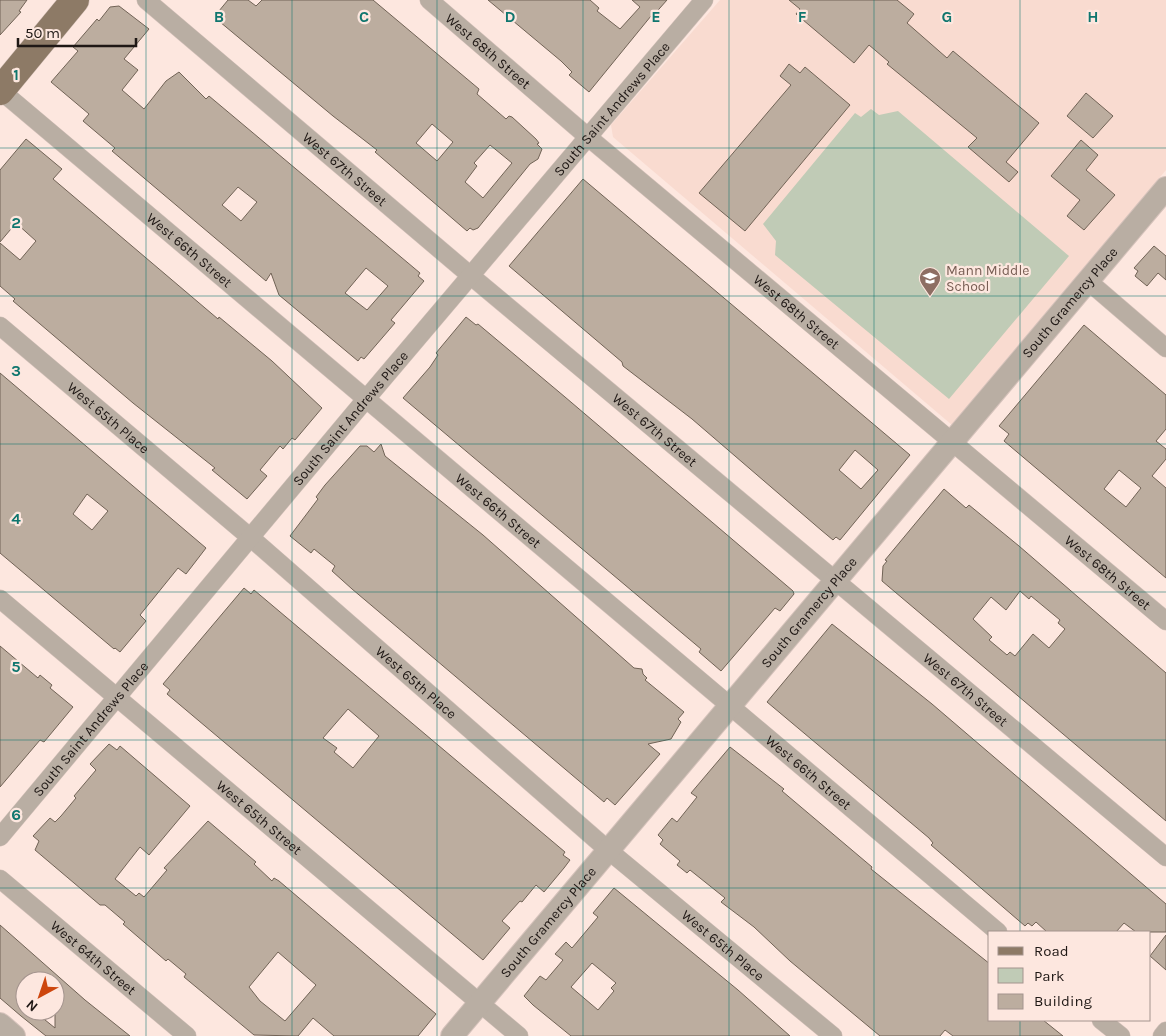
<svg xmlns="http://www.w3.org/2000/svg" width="1166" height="1036" font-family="Karla,sans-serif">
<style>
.built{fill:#f9dbd0}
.green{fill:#c0cbb6}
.building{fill:#bcad9f;stroke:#716356;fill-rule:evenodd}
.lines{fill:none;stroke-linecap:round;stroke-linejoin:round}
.minor-casing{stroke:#d5c2bb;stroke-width:19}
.tertiary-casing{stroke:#d5c2bb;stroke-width:24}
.primary-casing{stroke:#d5c2bb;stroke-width:29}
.minor{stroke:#b9aea3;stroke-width:18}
.tertiary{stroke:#b9aea3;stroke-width:22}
.primary{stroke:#8d7a66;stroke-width:28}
.grid{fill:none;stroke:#0f766e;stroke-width:1;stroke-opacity:0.55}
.labels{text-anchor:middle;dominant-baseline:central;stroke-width:4.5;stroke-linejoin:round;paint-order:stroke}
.street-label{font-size:14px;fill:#1f1815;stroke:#fde7df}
.education-label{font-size:14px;fill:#785e54;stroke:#fde7df;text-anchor:start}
.grid-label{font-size:16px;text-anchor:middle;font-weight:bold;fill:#0f766e;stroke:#fde7df;stroke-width:4.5;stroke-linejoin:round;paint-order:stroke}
</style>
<rect width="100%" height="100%" fill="#fde7df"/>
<path class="built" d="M720,0h446v170l-214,255 -339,-288 -2,-12z"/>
<path class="green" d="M871,109l8,6 19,-4 171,145 -120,143 -174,-144 1,-14 -13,-17 92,-111 6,4z"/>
<g class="building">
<path d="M0,0h27l-8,11 2,1 -21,23z"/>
<path d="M228,0h20l8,6 6,-6h111l106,89 -2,5 29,25 3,-3 3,1 24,22 3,4 -2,1 5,5 -4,10 -8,5 -52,64 -5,2 -3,-2 -3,3 -92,-79 2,-2 -44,-34 -119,-99zM432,124l21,18 -16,19 -21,-18zM490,145l22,18 -29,35 -18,-16 12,-16 -3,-3z"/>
<path d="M488,0h102l9,8 -2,3 23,18 20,-22 -8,-7h35l-15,17 -1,-1 -62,76 -20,-17 3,-3 -11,-11z"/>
<path d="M789,0h108l17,14 -7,9 40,35 6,-7 86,72 -33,39 12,10 -9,10 -41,-35 9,-9 -90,-74 2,-2 -20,-17 -15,18 -58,-49 4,-5z"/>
<path d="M119,6l30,23 -25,30 14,11 -16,20 22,19 22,-28 13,-9 27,27 3,-3 211,177 -2,3 6,5 -33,39 4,3 -31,36 -3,-2 -3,4 -79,-66 -8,-22 -5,8 -154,-130 3,-3 -32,-27 6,-7 -38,-32 27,-31 -5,-4 24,-28 2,2 11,-14zM238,187l19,15 -16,19 -19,-16zM366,268l22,18 -21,24 -22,-17z"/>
<path d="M789,64l11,9 5,-6 45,38 -105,126 -46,-38 92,-108 -11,-9z"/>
<path d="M1086,93l27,23 -20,22 -26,-22z"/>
<path d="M26,139l36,30 -9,10 165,140 1,-2 53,44 50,47 -27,32 -3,-2 -9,11 -3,-3 -20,24 7,6 -20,23 -35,-29 3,-2 -82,-65 -120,-102 2,-2 -15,-13v-43l20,17 16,-19 -20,-18 -16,19v-72z"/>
<path d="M1081,140l17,15 -12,15 29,25 -31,35 -17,-14 13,-16 -29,-24z"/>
<path d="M583,179l327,276 -70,85 -4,-3 -3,3 -12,-10 -129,-111 -69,-53 -1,-4 -113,-96zM855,450l23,20 -17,19 -22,-19z"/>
<path d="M1154,246l12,10v24l-8,-7 -11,13 -12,-10 3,-5 -4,-3z"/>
<path d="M466,317l10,8 2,-1 87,73 228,194 1,3 -14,17 -5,-3 -54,63 -22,-19 2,-3 -298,-251 27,-31 8,-12 -2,-2z"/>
<path d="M1084,325l82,70v34l-10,12 10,8v10l-14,17 14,12v90l-162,-137 5,-7 -10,-8zM1119,470l22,18 -15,19 -22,-18z"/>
<path d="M0,373l206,175 -20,26 -8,-6 -38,47 6,6 -26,31 -5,-4 -1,1 -114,-96zM87,494l21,17 -16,19 -19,-16z"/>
<path d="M381,444l4,12 98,79 151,133 8,1 1,5 4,4 -2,2 39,32 -6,7 3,3 -10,17 -23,5 12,10 -45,51 -8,-7 -3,4 -252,-213 -20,-18 3,-5 -21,-17 -3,4 -21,-17 28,-37 -2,-2 9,-12 35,-39h7l7,6z"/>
<path d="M944,489l22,19 3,-3 50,41 147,127v148l-284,-240 1,-15 4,-5 -2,-1zM1020,591l9,8 2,-3 23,19 6,5 -2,3 7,6 -16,19 -16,-14 -18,22 -5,-4 -3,3 -18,-15 3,-3 -19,-18 18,-22 15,13z"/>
<path d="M244,588l7,6 3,-4 311,262 -2,3 7,5 -6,8 -20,24 -8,-7 -14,17 -2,-1 -18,20 8,7 -27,32 -316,-266 3,-4 -7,-6zM348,709l31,27 -26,32 -19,-16 3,-4 -14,-10z"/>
<path d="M832,624l100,80 234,200v28h-30l-12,-9 -8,9h-69l-11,-10 -4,4 -4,-3 -3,3 -94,-81 2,-2 -4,-5 -162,-136z"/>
<path d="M0,646l38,32 2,-3 12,10 -2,3 23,19 -29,35 -4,-2 -40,47z"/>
<path d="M109,744l8,6 3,-4 70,60 -41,49 -9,-8 -25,32 21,17 3,-3 5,4 23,-27 -3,-2 44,-47 48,41 -2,2 18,17 2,-3 5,3 157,133 -18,22h-84l-21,-18 -15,18 -44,-1 -70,-58 2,-3 -18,-15 -2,2 -43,-37 2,-2 -20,-17h-5l-65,-55 4,-9 -6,-5 17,-18 5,4 6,-6 15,-18 -2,-2 22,-26 -6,-6zM278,952l38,33 -31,36 -25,-20 -11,-14z"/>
<path d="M730,747l54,42 -2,2 90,76 -1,2 119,95v56h53l20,16h-110l-8,-6 -5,6h-60l-90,-75 -36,-34 -33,-25 4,-4 -35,-28 -3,3 -10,-8 3,-4 -20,-17 3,-4 -5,-5 14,-17 5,4 20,-25 -6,-4z"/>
<path d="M614,888l124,102 52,46h-219l-38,-31 -9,-9 16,-20 6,4 17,-20 -8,-6 11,-12 6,6 26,-31 -5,-4zM592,963l24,20 -5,5 3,3 -16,19 -27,-23z"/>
<path d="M0,925l85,75 45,36h-84l-25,-20 -21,-18zM25,981h30v47l-21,-17h-9z"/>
<path d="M1166,935v35l-16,-14z"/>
</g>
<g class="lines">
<g class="minor-casing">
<g id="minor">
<path id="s1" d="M146,0l325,276 695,581"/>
<path id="s2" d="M429,0l159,137 578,484"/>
<path id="s3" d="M0,90l998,842"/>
<path d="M1088,281l78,67"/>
<path id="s4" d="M0,326l251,212 357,312 225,186"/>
<path id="s5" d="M0,599l519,437"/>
<path id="s6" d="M0,837l366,-438 338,-399"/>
<path id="s7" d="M0,879l187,157"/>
<path d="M1101,1020l20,16"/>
<path d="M1162,1036l4,-5"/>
</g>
</g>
<g class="tertiary-casing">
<g id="tertiary">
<path d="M0,1024l14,12"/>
<path id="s8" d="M452,1036l714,-848"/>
</g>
</g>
<g class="primary-casing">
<path id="primary" d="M0,91l75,-91"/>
</g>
<use href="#minor" class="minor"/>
<use href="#tertiary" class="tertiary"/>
<use href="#primary" class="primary"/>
</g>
<path class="grid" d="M146,0v1036M292,0v1036M437,0v1036M583,0v1036M729,0v1036M874,0v1036M1020,0v932M0,148h1166M0,296h1166M0,444h1166M0,592h1166M0,740h1166M0,888h1166M1020,1020v16"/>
<defs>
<g id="school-pin" transform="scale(1.125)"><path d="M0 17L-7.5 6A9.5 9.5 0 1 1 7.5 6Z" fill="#8d6e63" stroke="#fde7df"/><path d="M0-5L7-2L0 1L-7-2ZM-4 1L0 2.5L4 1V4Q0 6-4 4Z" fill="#fff"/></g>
</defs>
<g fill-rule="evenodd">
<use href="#school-pin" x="930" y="278"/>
</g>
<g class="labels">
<g class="street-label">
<text stroke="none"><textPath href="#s2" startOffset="78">West 68th Street</textPath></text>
<text stroke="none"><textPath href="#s6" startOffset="951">South Saint Andrews Place</textPath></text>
<text stroke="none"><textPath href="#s1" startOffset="261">West 67th Street</textPath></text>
<text stroke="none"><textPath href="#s3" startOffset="248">West 66th Street</textPath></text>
<text stroke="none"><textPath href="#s8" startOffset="959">South Gramercy Place</textPath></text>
<text stroke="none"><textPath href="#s2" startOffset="482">West 68th Street</textPath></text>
<text stroke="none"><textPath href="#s4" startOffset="142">West 65th Place</textPath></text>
<text stroke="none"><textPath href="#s6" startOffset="546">South Saint Andrews Place</textPath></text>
<text stroke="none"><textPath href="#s1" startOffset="666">West 67th Street</textPath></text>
<text stroke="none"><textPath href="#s3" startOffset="652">West 66th Street</textPath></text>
<text stroke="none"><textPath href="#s2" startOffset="888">West 68th Street</textPath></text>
<text stroke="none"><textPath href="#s8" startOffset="554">South Gramercy Place</textPath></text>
<text stroke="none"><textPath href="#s4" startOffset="548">West 65th Place</textPath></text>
<text stroke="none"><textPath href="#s1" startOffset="1071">West 67th Street</textPath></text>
<text stroke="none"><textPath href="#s6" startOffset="141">South Saint Andrews Place</textPath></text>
<text stroke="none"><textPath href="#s3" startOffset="1058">West 66th Street</textPath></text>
<text stroke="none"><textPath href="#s5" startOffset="339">West 65th Street</textPath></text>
<text stroke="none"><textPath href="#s8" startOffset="149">South Gramercy Place</textPath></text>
<text stroke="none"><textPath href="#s4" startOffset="952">West 65th Place</textPath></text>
<text stroke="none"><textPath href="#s7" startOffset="122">West 64th Street</textPath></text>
</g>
<g class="education-label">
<text x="946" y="270">Mann Middle<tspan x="946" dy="16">School</tspan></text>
</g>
</g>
<g class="grid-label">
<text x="219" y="22">B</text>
<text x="364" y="22">C</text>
<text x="510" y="22">D</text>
<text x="656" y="22">E</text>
<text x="802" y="22">F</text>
<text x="947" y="22">G</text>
<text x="1093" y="22">H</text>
<text x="16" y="80">1</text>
<text x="16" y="228">2</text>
<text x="16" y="376">3</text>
<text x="16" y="524">4</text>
<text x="16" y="672">5</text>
<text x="16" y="820">6</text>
</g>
<rect x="988" y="931" width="162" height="90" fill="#fde7df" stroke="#a4948e"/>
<rect x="998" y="947" width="25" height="8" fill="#8d7a66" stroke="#a4948e"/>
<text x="1034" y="956" font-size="15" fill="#1f1815">Road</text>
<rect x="998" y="968" width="25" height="15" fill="#c0cbb6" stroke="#a4948e"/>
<text x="1034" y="981" font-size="15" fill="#1f1815">Park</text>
<rect x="998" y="994" width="25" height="15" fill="#bcad9f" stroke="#a4948e"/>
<text x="1034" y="1006" font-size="15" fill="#1f1815">Building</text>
<g transform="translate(40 996) rotate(220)"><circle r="24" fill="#fde7df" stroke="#a4948e"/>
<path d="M0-4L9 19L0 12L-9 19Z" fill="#cd460d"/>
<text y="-8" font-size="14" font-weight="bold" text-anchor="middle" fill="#1f1815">N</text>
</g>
<path d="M18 38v8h118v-8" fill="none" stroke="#1f1815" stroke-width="2.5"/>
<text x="25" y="38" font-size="15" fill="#1f1815" stroke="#fde7df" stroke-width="4" paint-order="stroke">50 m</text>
</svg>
